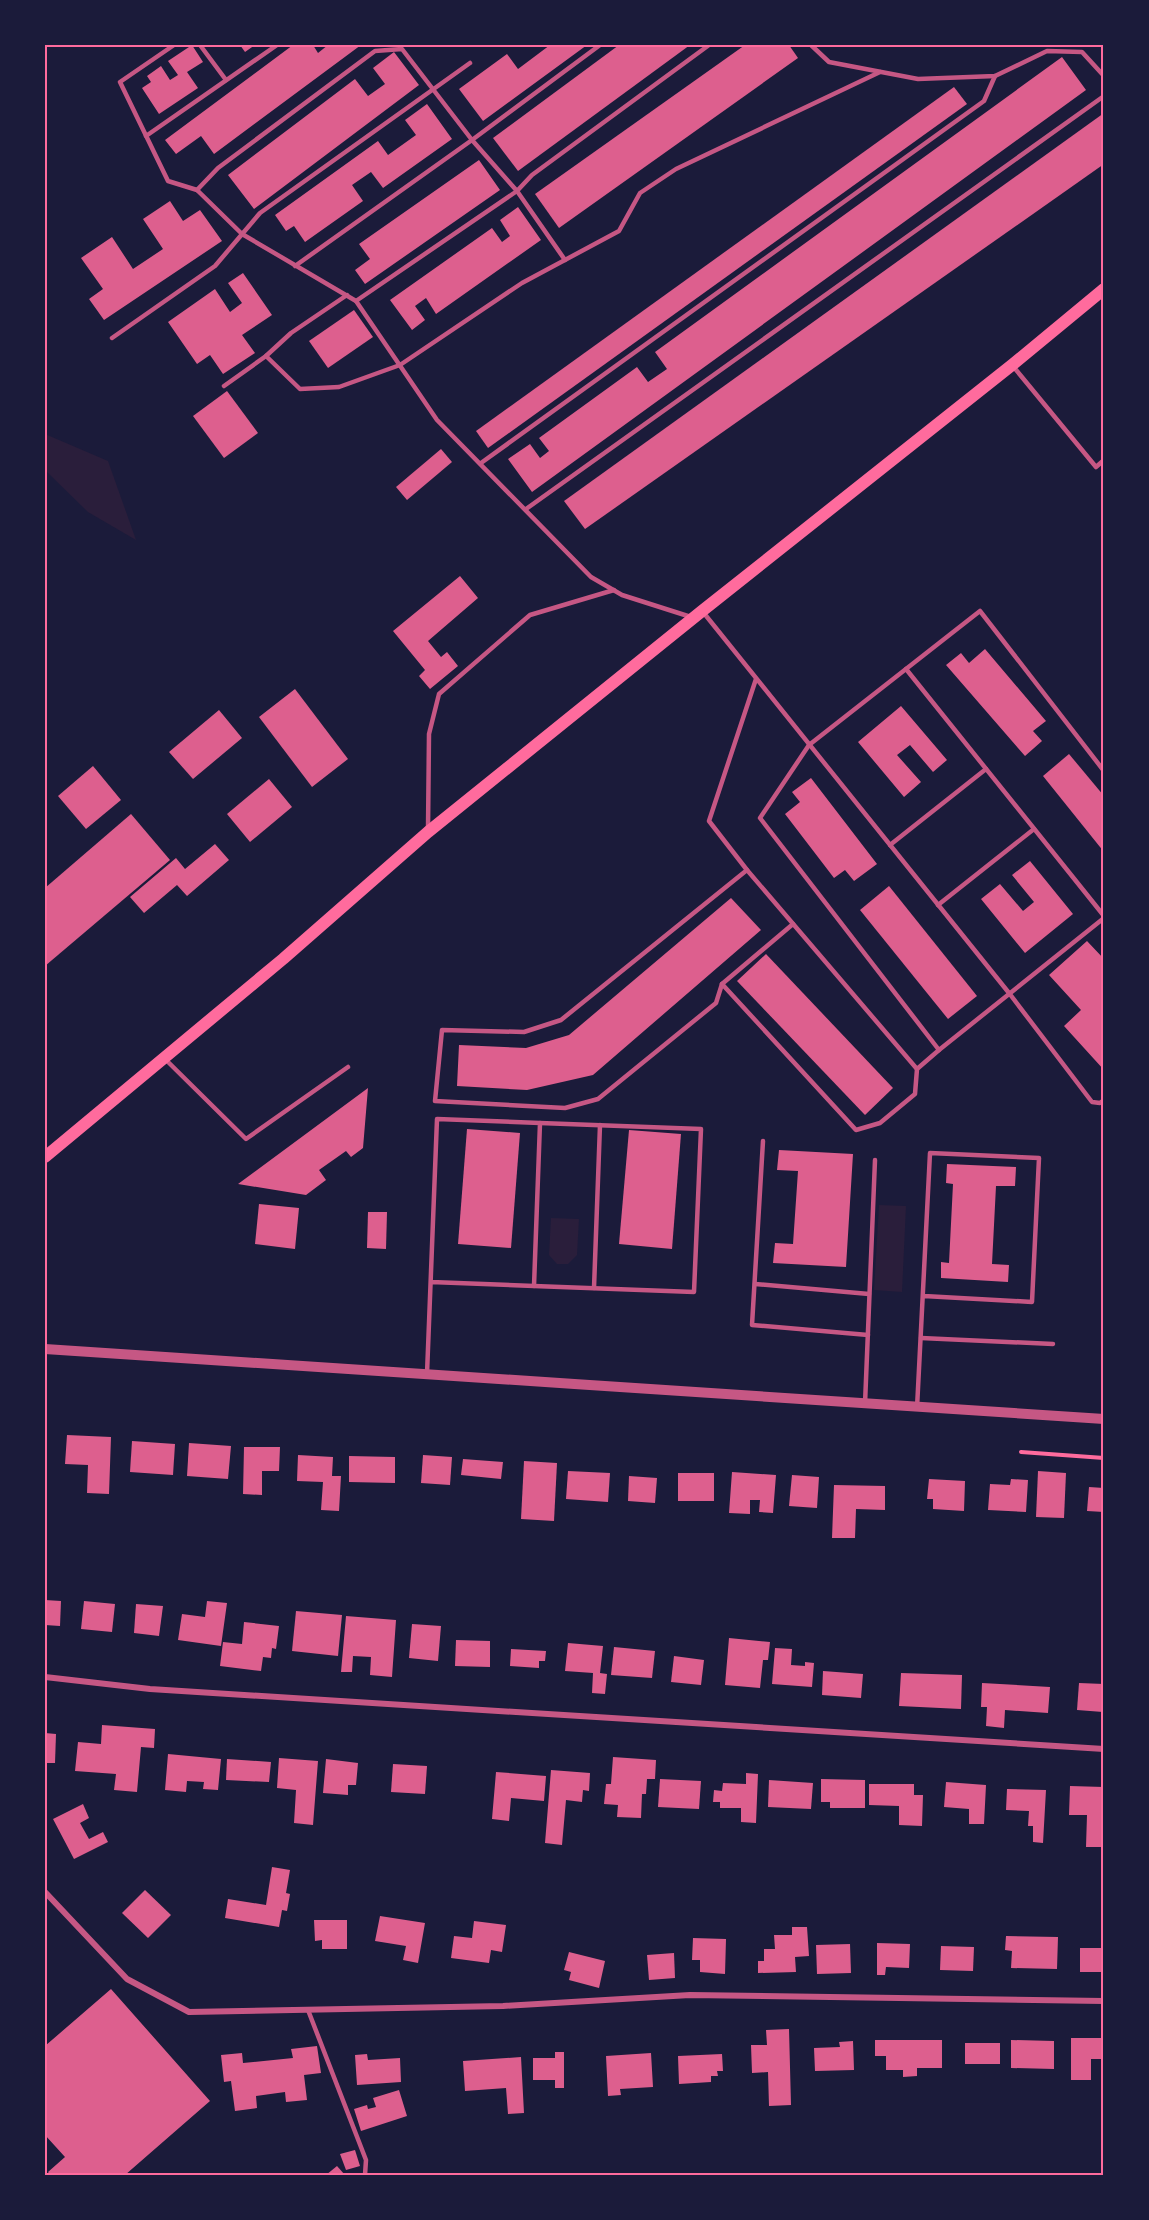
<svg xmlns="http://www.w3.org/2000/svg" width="1149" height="2220" font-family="'DejaVu Sans',sans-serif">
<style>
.green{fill:#2a1e3b}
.building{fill:#dd5f8e}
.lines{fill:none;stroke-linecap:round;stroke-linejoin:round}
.path{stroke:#ff6b9d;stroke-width:4}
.service{stroke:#c65784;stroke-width:4.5}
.minor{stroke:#c65784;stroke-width:6}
.tertiary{stroke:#c65784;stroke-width:10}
.secondary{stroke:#ff6b9d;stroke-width:12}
.neatline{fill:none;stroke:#ff6b9d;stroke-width:2}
</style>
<rect width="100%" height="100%" fill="#1b1b3a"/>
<g class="green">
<path d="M45,434l63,27 28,79 -48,-28 -43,-42z"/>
<path d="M879,1205l27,1 -4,86 -28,-2z"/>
<path d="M551,1218l28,1 -2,36 -9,9h-11l-8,-9z"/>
</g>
<g class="building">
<path d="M192,45l11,17 -16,10 11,16 -39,26 -17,-26 9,-6 -4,-6 14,-10 9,14 8,-5 -10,-14z"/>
<path d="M240,45h15l-10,7z"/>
<path d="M293,45h20l5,8 10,-8h33l-147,109 -13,-18 -25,18 -11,-14z"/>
<path d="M550,45h37l-104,76 -24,-32 48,-35 11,15z"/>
<path d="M619,45h71l-172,126 -25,-33z"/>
<path d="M745,45h44l9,13 -239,170 -24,-34z"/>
<path d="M394,52l25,33 -165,124 -26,-34 127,-96 13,17 17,-12 -12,-16z"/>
<path d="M1062,57l24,33 -554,402 -24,-33 22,-15 10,14 9,-7 -10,-13 98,-71 11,15 19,-13 -12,-17z"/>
<path d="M954,87l13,17 -479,344 -12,-17z"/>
<path d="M427,104l25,35 -69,49 -12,-16 -19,13 11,16 -58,41 -11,-16 -8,5 -11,-16 103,-74 10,14 28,-20 -11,-15z"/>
<path d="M1104,113v51l-519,365 -21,-28z"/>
<path d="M479,160l21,30 -135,94 -10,-14 15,-11 -11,-15z"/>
<path d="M170,201l13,20 17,-11 22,31 -118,79 -15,-21 14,-10 -22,-31 31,-21 21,32 30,-20 -20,-30z"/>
<path d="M518,207l23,33 -105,74 -10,-16 -11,8 10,14 -13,10 -22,-30 102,-72 10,14 8,-6 -10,-16z"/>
<path d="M243,273l29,42 -30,20 13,18 -32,21 -13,-19 -13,9 -29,-42 47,-33 15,23 12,-9 -14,-20z"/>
<path d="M354,310l19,27 -45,31 -19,-27z"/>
<path d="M227,391l31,42 -34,25 -31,-42z"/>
<path d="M441,449l11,13 -45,38 -11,-13z"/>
<path d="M460,576l18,22 -50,43 13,16 6,-5 11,14 -28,23 -11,-13 6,-6 -32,-39z"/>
<path d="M985,649l61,72 -13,10 9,10 -17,15 -79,-91 15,-12 8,10z"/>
<path d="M295,689l53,70 -36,28 -53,-70z"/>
<path d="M901,706l46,54 -14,12 -23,-27 -13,10 24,27 -17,15 -46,-55z"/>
<path d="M219,710l23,28 -49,41 -24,-27z"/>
<path d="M1069,754l35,42v56l-61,-76z"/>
<path d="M93,766l28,34 -35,29 -28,-33z"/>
<path d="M811,778l66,86 -23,17 -9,-11 -11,8 -49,-64 15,-12 -8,-10z"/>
<path d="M269,779l23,28 -42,35 -23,-28z"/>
<path d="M131,814l39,46 -125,106v-78z"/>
<path d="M215,844l14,16 -42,36 -10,-11 -33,28 -14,-16 46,-39 9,11z"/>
<path d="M1030,861l43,53 -48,39 -44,-54 19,-15 23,27 11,-9 -22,-27z"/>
<path d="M889,886l88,110 -29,23 -88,-109z"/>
<path d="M731,898l30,32 -168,145 -66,15 -70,-4 2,-41 67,3 43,-13z"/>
<path d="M1087,941l17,18v111l-40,-44 17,-16 -32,-35z"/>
<path d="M766,954l127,134 -28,27 -128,-134z"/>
<path d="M368,1088l-5,60 -12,9 -5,-6 -27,19 7,10 -20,15 -68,-11z"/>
<path d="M467,1129l53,4 -9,115 -53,-4z"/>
<path d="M629,1130l52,4 -9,115 -53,-5z"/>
<path d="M779,1150l74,4 -7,113 -73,-4 2,-20 18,1 5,-73 -21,-1z"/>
<path d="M947,1164l69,3 -1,19h-19l-4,78 17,1 -1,17 -67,-4v-16l8,1 4,-79 -7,-1z"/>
<path d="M259,1204l40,4 -4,41 -40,-5z"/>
<path d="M368,1212h19l-1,37 -19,-1z"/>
<path d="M67,1435l44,2 -2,57 -22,-1 1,-28 -23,-1z"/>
<path d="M132,1441l43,3 -2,31 -43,-3z"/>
<path d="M189,1443l42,3 -3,33 -41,-3z"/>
<path d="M244,1447h36l-1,24h-17v24l-19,-1z"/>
<path d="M298,1455l35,2 -1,19h9l-2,35 -18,-1 2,-28 -26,-1z"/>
<path d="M423,1455l29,2 -2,28 -29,-2z"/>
<path d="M349,1456l46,1v26l-46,-1z"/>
<path d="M463,1459l40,3 -2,17 -40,-4z"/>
<path d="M524,1461l33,2 -3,58 -33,-2z"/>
<path d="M568,1471l42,2 -2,29 -42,-3z"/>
<path d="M1038,1471l28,2 -2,45 -28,-1z"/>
<path d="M732,1472l44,3 -3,38 -14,-1 1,-12h-10v14l-21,-1z"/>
<rect x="678" y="1473" width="36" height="28"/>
<path d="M792,1475l27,2 -2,31 -28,-2z"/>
<path d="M629,1476l28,2 -2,25 -27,-2z"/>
<path d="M929,1479l36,2 -1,30 -31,-2v-10h-6z"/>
<path d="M1011,1479l17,1 -2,32 -38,-2 2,-26 20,1z"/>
<path d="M834,1485l51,1v24l-29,-1 -1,29h-23z"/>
<path d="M1089,1487l15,1v24l-17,-1z"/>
<path d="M45,1600l16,1 -1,25 -15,-1z"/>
<path d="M84,1601l31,3 -3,28 -31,-3z"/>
<path d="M207,1601l20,2 -6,43 -43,-6 4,-26 23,3z"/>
<path d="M136,1604l27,2 -4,30 -25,-3z"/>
<path d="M296,1611l46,4 -4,41 -46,-5z"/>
<path d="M346,1616l50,4 -4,57 -22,-2 1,-18 -18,-1 -1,16h-11z"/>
<path d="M244,1622l35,4 -3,23 -4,-1 -1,10 -8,-1 -2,14 -41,-5 3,-24 19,2z"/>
<path d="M412,1624l29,2 -3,35 -29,-3z"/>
<path d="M729,1638l41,4 -2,18h-5l-3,28 -35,-3z"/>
<path d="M456,1640l34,1v26l-35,-1z"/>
<path d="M568,1643l35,3 -3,27 7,1 -2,20 -13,-1 1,-20 -28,-2z"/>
<path d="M614,1647l41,4 -3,27 -41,-3z"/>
<path d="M775,1648l17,1 -1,16 14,1v-4l9,1 -2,24 -40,-3z"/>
<path d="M511,1649l35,2 -1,10h-6v7l-29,-2z"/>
<path d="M674,1656l30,4 -3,25 -30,-3z"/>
<path d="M823,1671l40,3 -2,24 -39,-3z"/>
<path d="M901,1673l61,2 -1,34 -62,-3z"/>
<path d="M982,1683l68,4 -2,26 -43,-3 -1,18 -18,-2 1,-19h-6z"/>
<path d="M1079,1683l25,1 -1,28 -26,-2z"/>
<path d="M102,1725l53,4 -1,19 -13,-1 -4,45 -23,-2 2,-16 -41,-3 3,-29 23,2z"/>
<path d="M45,1733l11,1 -1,29h-10z"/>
<path d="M168,1754l53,5 -3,31 -15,-1 1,-7 -17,-1 -1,11 -21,-2z"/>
<path d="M613,1757l43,3 -1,19h-8l-1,15h-4l-1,24 -24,-1 1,-12 -14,-1 2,-20h5z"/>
<path d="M279,1758l39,3 -5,64 -19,-2 2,-33 -19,-2z"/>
<path d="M227,1759l44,3 -2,20 -43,-2z"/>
<path d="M326,1759l32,4 -2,22h-8v10l-25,-2z"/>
<path d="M393,1764l34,2 -2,28 -34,-2z"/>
<path d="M551,1770l39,3 -1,18 -6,-1 -1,12 -16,-2 -4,45 -17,-2z"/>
<path d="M496,1772l50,4 -2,25 -33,-3 -2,23 -17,-2z"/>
<path d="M746,1773l12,1 -2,49 -15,-1v-14h-21v-6h-7l1,-12 8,1 1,-8 23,1z"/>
<path d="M660,1779l41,2 -2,28 -41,-2z"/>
<path d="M821,1779l44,1v28h-35v-6h-9z"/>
<path d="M769,1780l44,3 -2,26 -43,-2z"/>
<path d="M946,1782l40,3 -2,39h-15v-15l-25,-2z"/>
<path d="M869,1784h45v11h9l-1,31 -23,-1v-19l-30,-1z"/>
<path d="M1070,1786l34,1 -1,60h-17l1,-32h-18z"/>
<path d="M1007,1789l39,1 -3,53 -10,-1v-16h-5l1,-15 -23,-1z"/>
<path d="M83,1804l6,14 -9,5 9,16 14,-7 5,10 -34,17 -21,-40z"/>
<path d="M272,1867l18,3 -4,23 4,1 -3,17 -5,-1 -3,17 -54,-9 3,-19 38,6z"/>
<path d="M145,1890l26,25 -23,23 -26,-25z"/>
<path d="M380,1916l45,7 -7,40 -15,-3 3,-14 -31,-5z"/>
<path d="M314,1920h33v29h-25v-9l-7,1z"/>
<path d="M474,1921l32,4 -4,27 -11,-2 -2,13 -38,-5 3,-22 18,2z"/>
<path d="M792,1927h15l2,29 -14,1 1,15 -38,1v-12h6v-12h11l-1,-14h18z"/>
<path d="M1006,1936l52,1 -1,32 -46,-1 1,-17 -7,-1z"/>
<path d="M693,1938l33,1 -1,35 -25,-2v-12h-8z"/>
<path d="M877,1943l33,1 -1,24 -23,-1 -1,8h-8z"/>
<path d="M850,1944l1,29 -34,1 -1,-29z"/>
<path d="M941,1946l33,1 -1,24 -33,-1z"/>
<rect x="1080" y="1948" width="24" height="24"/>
<path d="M569,1952l36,9 -6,27 -30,-8 2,-8 -7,-2z"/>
<path d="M674,1953l1,25 -26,2 -2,-25z"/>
<path d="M111,1989l99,112 -85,74h-75l-2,-3 17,-15 -20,-22v-89z"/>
<path d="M789,2029l2,76 -22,1 -1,-34 -16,1 -1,-28h16l-1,-15z"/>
<path d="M1071,2038h33v21h-13v21h-20z"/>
<path d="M875,2040h67v28h-25v8l-14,1v-7h-17v-14h-11z"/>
<path d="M1011,2040l43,1v28l-43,-1z"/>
<path d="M853,2041l1,29 -39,1 -1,-23 26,-1 -1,-5z"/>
<rect x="965" y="2043" width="35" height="21"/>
<path d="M317,2046l4,27 -17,2 3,25 -21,2 -1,-10 -29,4 1,12 -22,3 -4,-30 -7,1 -3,-27 21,-2 1,10 50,-5 -2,-9z"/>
<path d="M555,2052h9v36h-9v-8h-22v-22h22z"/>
<path d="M651,2053l2,34 -33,2 1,6 -13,1 -2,-40z"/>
<path d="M367,2054l1,6 32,-2 1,24 -44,3 -2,-30z"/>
<path d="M722,2054l1,17h-6l1,5h-7v6l-32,2 -1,-28z"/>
<path d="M521,2057l3,56 -16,1 -2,-26 -41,3 -2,-30z"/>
<path d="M399,2090l8,26 -46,15 -7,-22 13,-4 1,4 8,-2 -3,-9z"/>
<path d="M355,2150l5,16 -14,4 -6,-16z"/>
<path d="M337,2166l8,9h-19z"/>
</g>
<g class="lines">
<path class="path" d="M1021,1452l83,6"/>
<g class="service">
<path d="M174,45l-54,37 48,99 29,9 45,44 114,67 81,119 154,157 31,18 69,22"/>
<path d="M200,45l26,35"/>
<path d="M811,45l18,17 89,17 77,-3 52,-25 35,1 22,24"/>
<path d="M146,136l131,-91"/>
<path d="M197,190l21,-22 157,-117 27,-2 70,91 45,51 48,69"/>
<path d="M295,266l177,-126 128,-95"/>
<path d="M356,301l161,-110 15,-16 177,-130"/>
<path d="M112,338l103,-72 45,-53 210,-150"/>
<path d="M266,356l34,33 39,-2 61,-22 122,-82 97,-52 21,-38 36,-24 204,-97"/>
<path d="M1012,365l84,102 8,-7"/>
<path d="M224,386l42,-30 25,-23 56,-38"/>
<path d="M481,463l503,-362 11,-25"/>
<path d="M526,509l578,-413"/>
<path d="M703,612l306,381 83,109 8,1 4,-3"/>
<path d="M906,669l198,247"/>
<path d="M756,679l-47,142 38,49 170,199"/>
<path d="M1104,771l-124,-160 -171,134 -49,73 179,232 165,-132"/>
<path d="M428,830l1,-96 10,-40 91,-79 84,-25"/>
<path d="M890,845l96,-76"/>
<path d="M747,870l-186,150 -37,12 -82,-2 -7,71 130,7 33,-9 118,-96 6,-19 71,-60"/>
<path d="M938,905l96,-76"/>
<path d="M722,984l134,146 24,-7 35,-29 2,-25 22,-19"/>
<path d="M164,1058l82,81 102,-72"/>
<path d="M763,1141l-11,184 116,10"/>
<path d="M755,1284l114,10"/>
<path d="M534,1286l160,6 7,-163 -161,-6"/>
<path d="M594,1288l6,-163"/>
<path d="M921,1338l132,6"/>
<path d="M427,1374l10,-255 103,4 -6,163 -103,-4"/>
<path d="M865,1404l10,-244"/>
<path d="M917,1408l13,-255 109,5 -7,144 -108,-6"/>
<path d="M308,2010l58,150 -1,15"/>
</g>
<g class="minor">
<path d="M45,1677l105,12 954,60"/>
<path d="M45,1892l82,87 62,33 314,-6 187,-11 414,6"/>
</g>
<path class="tertiary" d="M45,1349c353,20 706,50 1059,70"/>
<path class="secondary" d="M45,1157l238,-198 145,-127 274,-221 310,-246 92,-76"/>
</g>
<rect width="1149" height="2220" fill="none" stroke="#1b1b3a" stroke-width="93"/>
<rect x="46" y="46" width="1056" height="2128" class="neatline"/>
</svg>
